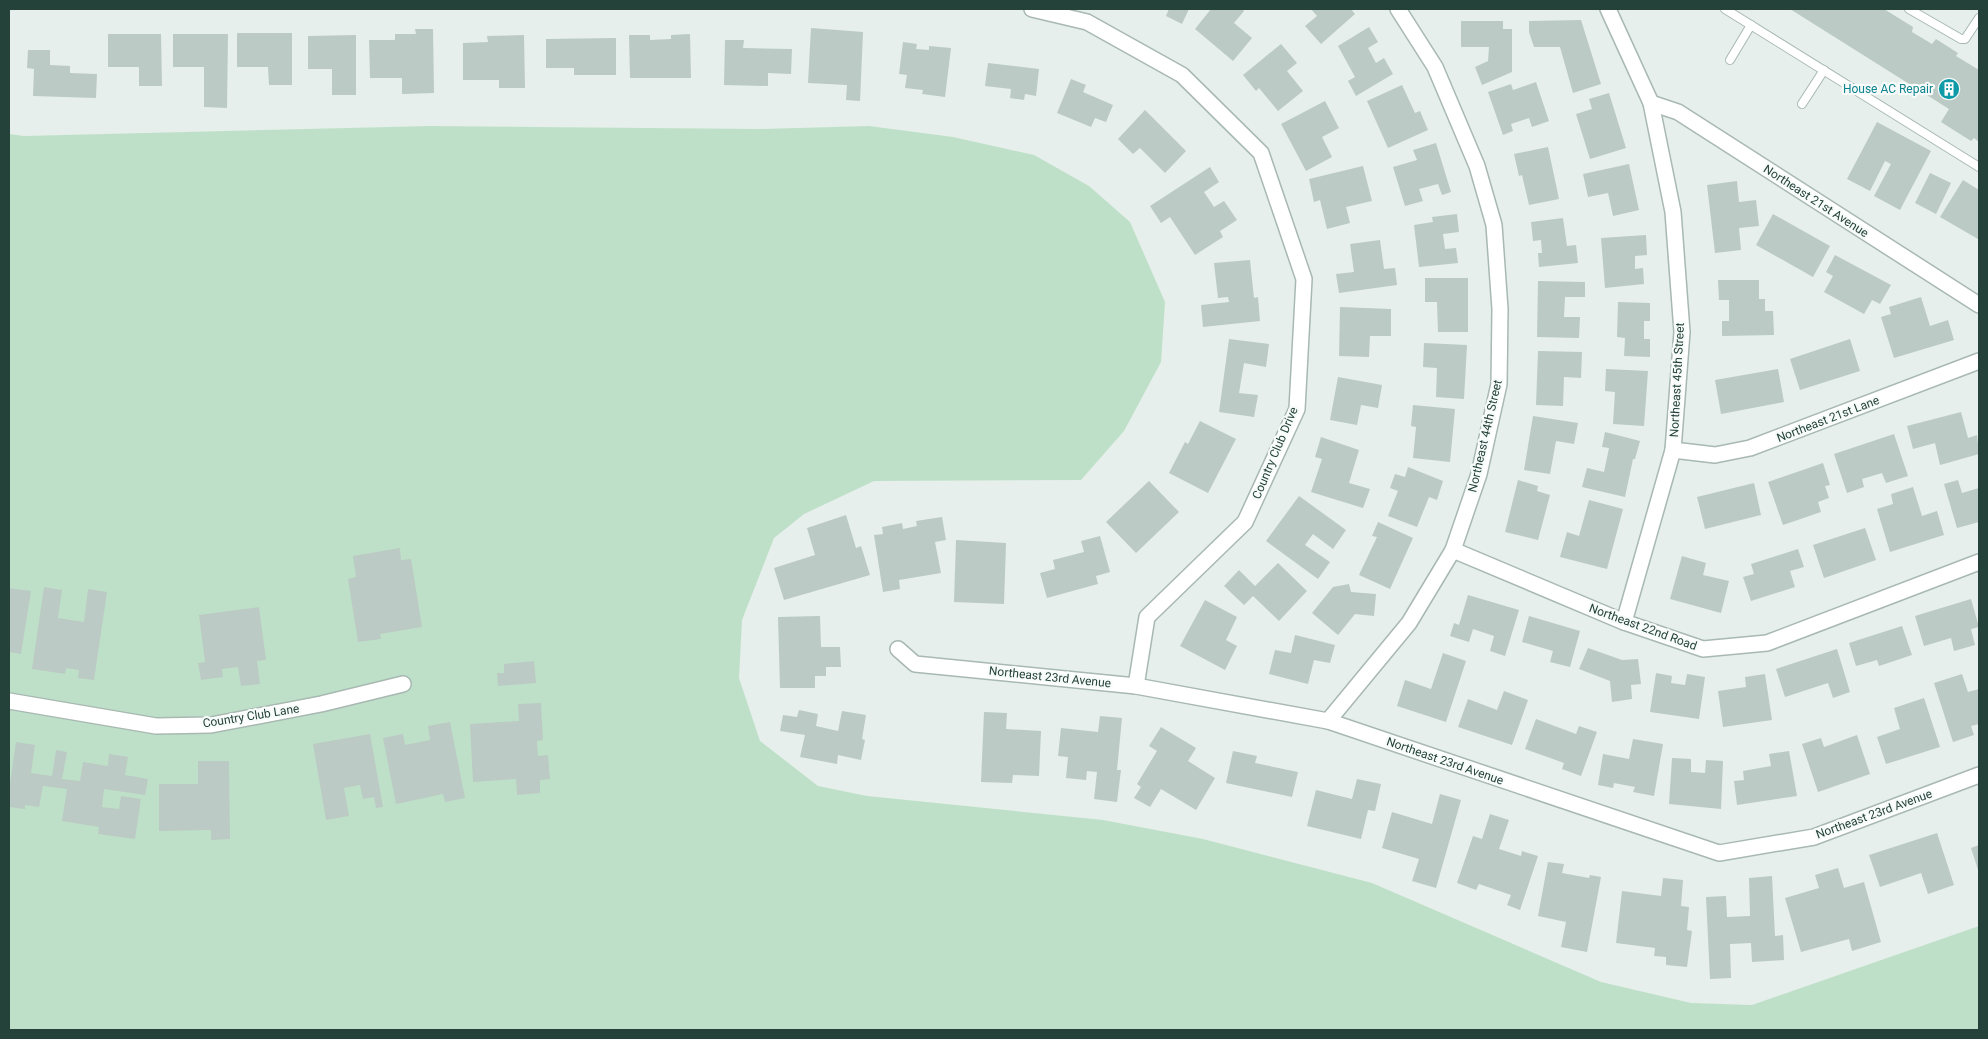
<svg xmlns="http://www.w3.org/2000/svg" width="1988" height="1039" font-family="Roboto,sans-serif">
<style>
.green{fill:#bfe0c8}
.building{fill:#bbcac4}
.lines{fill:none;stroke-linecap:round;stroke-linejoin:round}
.service-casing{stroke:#a8b8b2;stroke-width:10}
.minor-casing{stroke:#a8b8b2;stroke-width:18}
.service{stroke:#fff;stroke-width:8}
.minor{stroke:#fff;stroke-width:15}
.labels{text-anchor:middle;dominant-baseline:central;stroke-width:4.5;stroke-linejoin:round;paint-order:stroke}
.culture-label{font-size:12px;fill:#0d838f;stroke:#f7fbf9;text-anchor:end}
.street-label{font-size:12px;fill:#24423a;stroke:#f7fbf9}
</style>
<rect width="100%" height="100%" fill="#e6efeb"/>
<path class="green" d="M430,126l329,3 110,-3 84,11 81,18 55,31 41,36 35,80 -4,60 -37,69 -43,49 -207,1 -70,33 -30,24 -32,82 -3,58 21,63 58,45 49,10 236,24 100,19 169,44 229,99 90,21 61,2 227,-79v104h-1970v-896l15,2z"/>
<g class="building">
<path d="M1169,9h20l-7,15 -16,-8z"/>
<path d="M1211,9h31l2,2 -10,12 18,15 -19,23 -38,-32z"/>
<path d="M1311,9h40l4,5 -34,30 -16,-18 12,-10z"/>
<path d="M1790,9h94l29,18 -1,5 20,12 4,-5 22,14 -2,3 23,14v72l-5,-4 -3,3 -30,-19 8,-13z"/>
<path d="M1581,20l20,64 -28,9 -13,-46h-26l-5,-15v-11z"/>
<path d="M1461,21h42v8h9v43l-30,13 -7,-18 13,-6 1,-14h-28z"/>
<path d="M1369,27l9,15 -10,6 8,15 8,-5 9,16 -37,22 -8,-15 7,-4 -17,-31z"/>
<path d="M811,28l52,4 -3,69 -14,-1 1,-15 -39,-2z"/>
<path d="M415,29h18l1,64 -32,1v-16h-32l-1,-38h26v-6h21z"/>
<path d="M237,33h55v52h-23l-1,-18h-31z"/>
<path d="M108,34h53l1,52h-23v-19h-31z"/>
<path d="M173,34h55l-1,74 -23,-1v-40h-31z"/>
<path d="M690,34l1,44h-61l-1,-43h21v5l21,-1v-4z"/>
<path d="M356,35v60h-24v-26h-24v-33z"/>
<path d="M524,35l1,53h-26v-8h-36v-37l25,-1 -1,-6z"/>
<path d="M616,38v37h-42v-7h-28v-29z"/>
<path d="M725,40h19l-1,8 49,1 -1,25 -23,-1v13l-44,-1z"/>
<path d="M903,42l14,2 -1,5 13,1v-4l22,2 -6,49 -23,-3 1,-4 -18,-2 2,-13 -8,-1z"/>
<path d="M1281,44l16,19 -10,8 16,20 -25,20 -19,-23 -3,3 -13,-16z"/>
<path d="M28,50h22v15l20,1v7l27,1 -1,24 -63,-2 1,-27 -7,-1z"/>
<path d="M988,63l51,6 -3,27 -11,-2 -1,6 -14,-2 1,-9 -26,-3z"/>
<path d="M1071,79l15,6 -3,7 30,13 -7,17 -11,-4 -4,9 -34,-14z"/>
<path d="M1536,82l13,39 -17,6 -3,-9 -18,6 2,7 -10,4 -15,-43 23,-8 2,6z"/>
<path d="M1402,85l13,28 5,-2 8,19 -40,18 -21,-47z"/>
<path d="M1609,93l17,55 -36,11 -14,-45 16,-5 -3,-10z"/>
<path d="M1325,101l14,27 -17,9 10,20 -26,14 -25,-47z"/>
<path d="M1145,110l41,41 -21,22 -25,-25 -7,6 -15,-15z"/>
<path d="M1877,122l54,29 -31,59 -26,-14 17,-32 -6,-3 -15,30 -23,-12z"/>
<path d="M1436,143l15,49 -9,3 -4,-11 -19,5 4,12 -18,5 -12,-39 24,-7 -4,-10z"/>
<path d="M1548,147l11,52 -30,6 -7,-30 -3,1 -5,-22z"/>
<path d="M1629,164l10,46 -26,6 -5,-23 -20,4 -5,-23z"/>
<path d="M1363,166l9,35 -26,6 4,16 -23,6 -7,-29 -6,2 -5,-23z"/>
<path d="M1210,167l9,15 -15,10 10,15 10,-6 13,19 -17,11 3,6 -28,18 -25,-38 -9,6 -11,-17z"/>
<path d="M1930,173l21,10 -15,31 -21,-11z"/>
<path d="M1963,180l16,10 -1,49 -38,-22z"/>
<path d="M1737,181l2,21 17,-2 3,26 -20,2 2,22 -26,3 -8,-68z"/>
<path d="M1457,214l2,18 -16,2 2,15 11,-1 2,15 -39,4 -5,-42 19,-3 -1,-5z"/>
<path d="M1773,214l57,32 -17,31 -57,-32z"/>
<path d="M1563,218l4,28 9,-1 2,18 -39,4 -1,-14h4l-1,-13 -8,1 -2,-19z"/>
<path d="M1646,235l1,20 -12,1v13l8,-1 1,16 -39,4 -4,-50z"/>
<path d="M1380,240l4,29 11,-1 2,17 -58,8 -3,-19 18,-2 -4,-28z"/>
<path d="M1835,255l56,30 -11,19 -8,-4 -8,14 -40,-22 9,-16 -7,-4z"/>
<path d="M1250,260l4,38 4,-1 2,24 -57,6 -2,-22 28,-3 -1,-5 -10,1 -4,-35z"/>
<path d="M1425,278h43v54h-30l-1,-30h-12z"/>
<path d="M1718,280h41v19h6v12h8l1,24 -52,1v-15h7v-21h-10z"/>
<path d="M1538,281l47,1v15h-20l-1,20h16l-1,21 -42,-1z"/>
<path d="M1921,297l9,29 18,-6 6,20 -60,18 -13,-41 10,-3 -2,-7z"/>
<path d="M1618,302l32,1v18h-6v18h6v18l-26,-1 1,-18 -8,-1z"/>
<path d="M1340,307l51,2v27h-21l-1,21 -30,-1z"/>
<path d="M1229,339l40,5 -3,23 -22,-4 -5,30 19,2 -4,22 -35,-5z"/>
<path d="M1850,339l10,32 -60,19 -10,-31z"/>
<path d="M1424,343l43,2 -3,54 -28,-2 1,-29 -14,-1z"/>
<path d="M1538,351l44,1 -1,26 -17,-1 -1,29 -27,-1z"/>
<path d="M1606,369l42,2 -4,55 -31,-2 2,-32 -10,-1z"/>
<path d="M1778,369l6,33 -63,12 -6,-34z"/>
<path d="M1338,377l44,8 -4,23 -17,-3 -4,20 -27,-5z"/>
<path d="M1413,405l42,4 -5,53 -37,-4 3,-31 -5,-1z"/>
<path d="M1961,412l7,26 9,-3 2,19 -39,11 -5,-22 -22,6 -6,-23z"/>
<path d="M1533,416l45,7 -4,21 -18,-3 -6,33 -26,-4z"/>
<path d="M1200,421l36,18 -28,54 -39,-20 16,-31 3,2z"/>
<path d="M1605,432l35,9 -5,18h-2l-8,38 -43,-10 5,-19 17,4 5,-24 -7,-1z"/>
<path d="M1894,434l14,42 -22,7 -4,-10 -20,6 2,8 -17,6 -13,-39z"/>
<path d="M1321,437l38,13 -10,33 21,6 -7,19 -52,-16 11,-33 -7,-2z"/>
<path d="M1823,463l7,22 -5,1 4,12 -11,4 3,10 -38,13 -15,-43z"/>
<path d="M1408,467l35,14 -6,19 -8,-3 -12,30 -29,-11 10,-25 -8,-3 5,-14 10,3z"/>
<path d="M1518,480l20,6 -1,5 13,4 -12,45 -33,-8z"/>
<path d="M1958,480l4,13 17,-5v34l-22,6 -13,-44z"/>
<path d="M1149,481l30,31 -43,41 -30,-31z"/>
<path d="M1754,483l7,32 -56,14 -8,-32z"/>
<path d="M1913,487l9,29 15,-5 7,24 -54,17 -13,-43 16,-5 -2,-10z"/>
<path d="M1299,496l47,34 -13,19 -20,-15 -8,11 25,17 -12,17 -52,-38z"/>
<path d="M1589,500l34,9 -16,60 -47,-12 7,-25 12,4z"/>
<path d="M846,515l10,33 5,-2 9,29 -86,25 -10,-32 41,-13 -8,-27z"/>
<path d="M942,517l4,23 -11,2 6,31 -42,7 1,9 -17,3 -9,-57 9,-1 -1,-7 20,-4 1,6 14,-3 -1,-5z"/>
<path d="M1378,522l35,16 -23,51 -31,-14 18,-38 -5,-1z"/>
<path d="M1865,528l11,32 -52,18 -11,-33z"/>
<path d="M1100,536l10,36 -14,4 2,8 -51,14 -7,-25 15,-4 -2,-9 31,-8 -3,-11z"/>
<path d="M956,540l50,3 -2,61 -50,-2z"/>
<path d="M400,548l1,12 10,-1 11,68 -42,7 1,5 -23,3 -10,-63 8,-2 -3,-21z"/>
<path d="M1798,549l6,18 -14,4 5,16 -44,14 -8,-24 11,-3 -3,-10z"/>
<path d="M1682,556l24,7 -3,12 26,6 -8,32 -51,-14z"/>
<path d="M1278,563l29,28 -28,30 -26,-25 -9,9 -20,-19 15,-16 16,16z"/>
<path d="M1349,584l2,8 25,2 -2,22 -19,-2 -17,21 -26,-22 21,-26z"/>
<path d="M44,587l18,3 -4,28 26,4 4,-33 19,3 -13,88 -16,-2 1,-8 -13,-2 -1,6 -33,-5z"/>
<path d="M9,588l22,3 -10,63 -12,-2z"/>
<path d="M1468,595l51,15 -14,46 -15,-5 4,-15 -21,-7 -4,13 -19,-6 4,-13 5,2z"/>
<path d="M1971,599l8,28 -8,2 4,16 -21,6 -3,-13 -27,8 -9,-30z"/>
<path d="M1205,600l32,17 -11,23 11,6 -12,24 -45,-24z"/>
<path d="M259,607l7,53 -9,1 3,23 -19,2 -3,-19 -16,2 1,8 -22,3 -3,-17 7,-1 -6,-47z"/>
<path d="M820,616l1,31h19l1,20h-15v9h-11v12h-35l-2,-71z"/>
<path d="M1529,616l51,15 -10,36 -20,-5 3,-11 -31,-9z"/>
<path d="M1902,626l10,29 -33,11 -2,-6 -21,6 -7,-23z"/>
<path d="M1295,635l40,10 -5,18 -16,-3 -6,24 -39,-10 6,-24 16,3z"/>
<path d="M1588,648l34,12 16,-1 3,25 -10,1 1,14 -20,3 -2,-21 -31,-12z"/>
<path d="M1837,649l13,43 -17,6 -5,-15 -43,14 -9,-28z"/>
<path d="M1443,653l23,8 -20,61 -49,-16 8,-26 26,9z"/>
<path d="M534,661l2,22 -38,3 -1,-13h7v-9z"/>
<path d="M1656,673l16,3 -1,7 14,2 2,-11 18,3 -6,42 -49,-7z"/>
<path d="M1765,674l7,46 -49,7 -5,-36 28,-4 -1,-10z"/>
<path d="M1962,674l6,18 11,-3v35l-8,2 3,9 -21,7 -19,-59z"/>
<path d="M1504,691l24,9 -16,45 -54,-18 10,-28 29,11z"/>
<path d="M1924,698l16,49 -54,17 -9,-27 23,-8 -6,-21z"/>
<path d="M541,703l2,37 -6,1 1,15 10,-1 2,24 -10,1v13l-23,2 -1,-16 -43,3 -3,-58 49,-3 -1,-17z"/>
<path d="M799,710l19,4 -2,12 22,5 4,-20 24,4 -4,24 3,1 -4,20 -23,-5 -1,9 -37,-7 5,-22 -25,-4 3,-16 14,2z"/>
<path d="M984,712l23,1 -1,16 35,2 -2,45 -26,-1 -1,8 -31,-1z"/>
<path d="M1100,716l22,2 -5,52h4l-4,32 -23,-3 3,-27 -10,-1 -1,9 -20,-2 2,-21 -10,-1 3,-28 37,4z"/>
<path d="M1536,719l40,15 3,-8 18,6 -16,44 -19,-7 2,-6 -39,-14z"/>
<path d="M450,722l15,76 -20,4 -2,-8 -47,10 -13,-66 20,-4 2,11 25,-5 -2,-14z"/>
<path d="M1161,727l35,21 -8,13 27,17 -19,32 -35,-21 -11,18 -16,-9 7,-11 -4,-3 20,-33 -8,-5z"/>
<path d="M370,734l13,73 -7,1 -2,-11 -11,2 -3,-14 -16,3 5,28 -23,4 -13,-76z"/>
<path d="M1857,735l13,39 -52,18 -16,-48 19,-6 3,9z"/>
<path d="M1633,739l30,5 -9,52 -21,-4 2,-5 -21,-4 -1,5 -15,-3 5,-31 26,5z"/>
<path d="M16,742l19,3 -4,28 21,3 4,-26 11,2 -5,27 18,2 3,-19 25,4 1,-12 19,3 -3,18 23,4 -3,16 -41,-6 -2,18 17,2 2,-13 20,3 -6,40 -37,-5 1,-7 -37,-6 5,-32 -24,-3 -4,21 -14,-2v4l-16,-2v-16z"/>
<path d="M1233,751l24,5 -2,7 43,9 -6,25 -66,-14z"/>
<path d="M1789,751l8,45 -60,9 -3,-24 10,-1 -1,-9 28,-5 -2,-12z"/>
<path d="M1672,758l19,1v13l14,1 1,-13 17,1 -2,48 -52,-5z"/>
<path d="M198,761h31l1,78 -19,1v-10l-52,1v-47h39z"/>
<path d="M1357,779l24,5 -6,27 -7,-1 -7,29 -54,-13 9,-36 36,9z"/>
<path d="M1440,794l21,6 -25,88 -24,-7 7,-22 -37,-11 10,-36 40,12z"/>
<path d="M1490,814l19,6 -10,29 22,7 1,-5 16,5 -18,54 -13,-5 4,-10 -32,-11 -3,6 -19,-7 16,-47 9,3z"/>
<path d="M1937,833l17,52 -26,9 -7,-21 -41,14 -11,-32z"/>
<path d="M1979,845v28l-8,-25z"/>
<path d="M1548,862l16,2 -2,9 27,5 1,-3 11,2 -14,75 -26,-5 5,-25 -28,-6z"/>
<path d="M1838,868l6,20 20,-6 17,60 -29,9 -3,-12 -48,13 -16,-54 34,-10 -4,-13z"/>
<path d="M1772,876l3,60 8,-1 1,25 -32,2 -1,-19 -21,1 1,34 -21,1 -4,-82 20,-1 1,21 23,-1 -1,-38z"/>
<path d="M1663,878l20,2 -2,26 8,1 -2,23 5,1 -5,36 -21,-2v-8l-12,-1 1,-8 -39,-5 6,-52 39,5z"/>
</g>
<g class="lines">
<g class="service-casing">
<g id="service">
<path d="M1725,9l254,158"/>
<path d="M1909,9l52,30h4l14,-21"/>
<path d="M1730,60l21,-35"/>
<path d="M1802,104l22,-34"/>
</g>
</g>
<g class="minor-casing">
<g id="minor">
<path d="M1032,9l55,13 95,53 79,78 43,126 -7,130 -52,113 -98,95 -11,69"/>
<path d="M1608,9l43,94 22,109 9,120 -9,118 -49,172"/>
<path d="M1651,103l27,9 301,193"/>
<path d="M1673,450l42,5 35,-7 229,-87"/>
<path d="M1453,550l171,72 79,27 64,-6 212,-81"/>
<path d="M898,649l17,15 221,22 192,35 391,132 95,-16 165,-62"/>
<path d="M9,701l147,25 55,-1 110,-21 82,-20"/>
<path d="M1328,721l81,-98 44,-73 26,-76 20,-90 1,-75 -6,-84 -17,-59 -42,-99 -37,-58"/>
</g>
</g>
<use href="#service" class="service"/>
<use href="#minor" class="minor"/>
</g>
<defs>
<g id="building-disc" transform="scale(1.125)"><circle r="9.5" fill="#0f9aa8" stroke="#f7fbf9"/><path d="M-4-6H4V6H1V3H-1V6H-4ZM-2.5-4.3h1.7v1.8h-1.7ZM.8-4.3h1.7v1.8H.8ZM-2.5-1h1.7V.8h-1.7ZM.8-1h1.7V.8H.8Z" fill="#fff"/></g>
</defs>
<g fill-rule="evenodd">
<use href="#building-disc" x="1949" y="89"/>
</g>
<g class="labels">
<g class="culture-label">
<text x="1933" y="89">House AC Repair</text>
</g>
<g class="street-label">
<text transform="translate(1816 201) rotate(33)">Northeast 21st Avenue</text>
<text transform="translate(1677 380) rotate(-87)">Northeast 45th Street</text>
<text transform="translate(1828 419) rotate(-21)">Northeast 21st Lane</text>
<text transform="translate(1485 436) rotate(-77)">Northeast 44th Street</text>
<text transform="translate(1275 453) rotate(-67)">Country Club Drive</text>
<text transform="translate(1643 627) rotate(20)">Northeast 22nd Road</text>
<text transform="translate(1050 677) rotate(6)">Northeast 23rd Avenue</text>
<text transform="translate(251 716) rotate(-9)">Country Club Lane</text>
<text transform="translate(1445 761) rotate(19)">Northeast 23rd Avenue</text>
<text transform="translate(1874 814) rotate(-20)">Northeast 23rd Avenue</text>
</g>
</g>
<rect width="1988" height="1039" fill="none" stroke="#24423a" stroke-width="20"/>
</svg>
